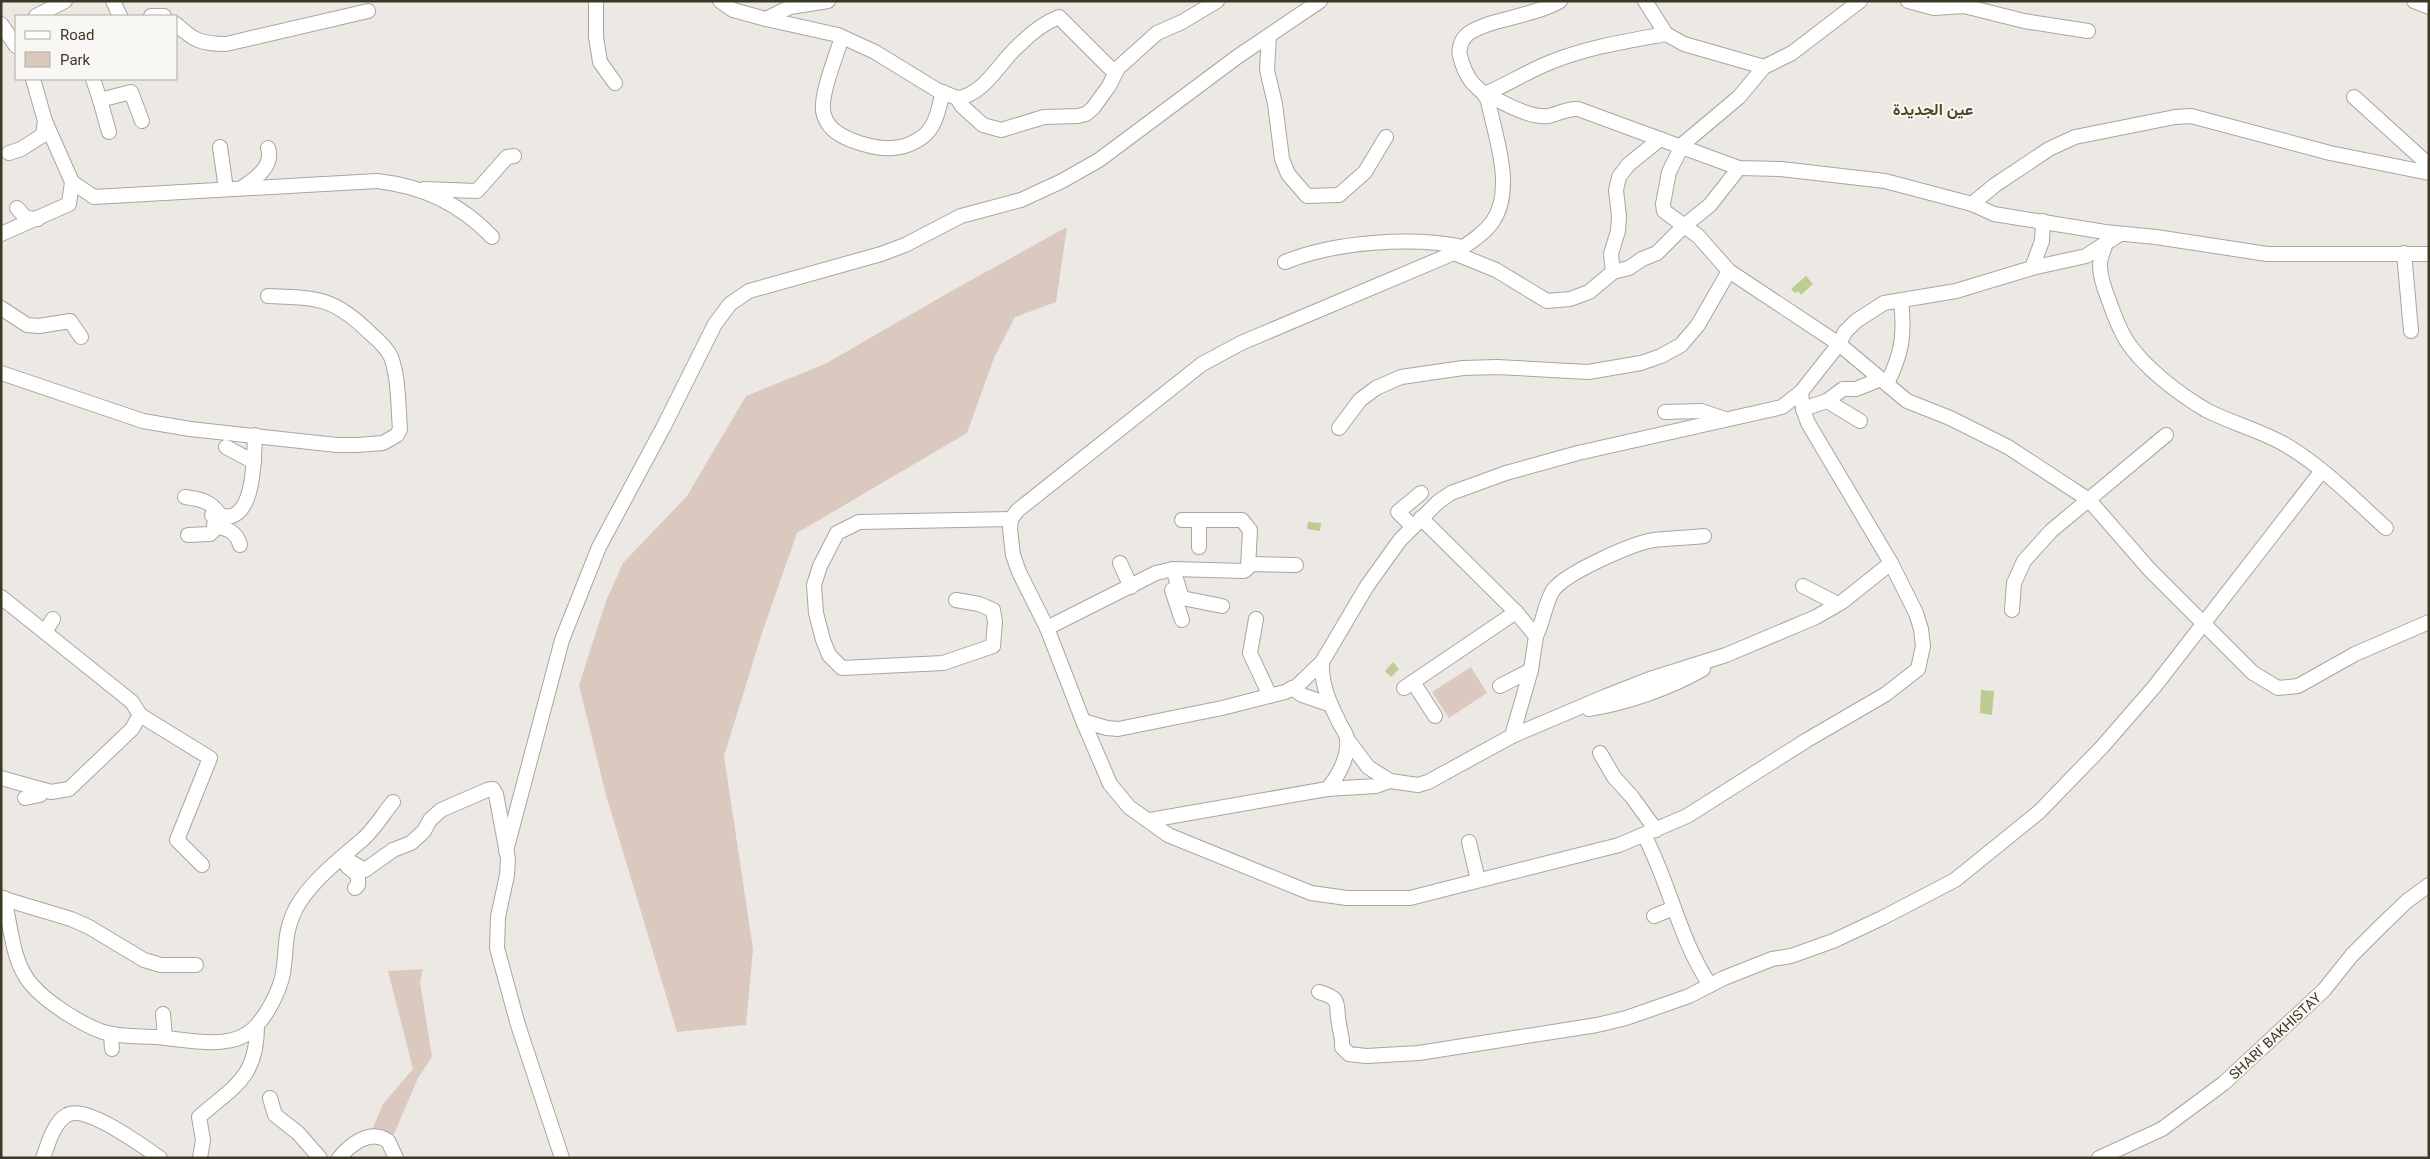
<svg xmlns="http://www.w3.org/2000/svg" width="2430" height="1159" font-family="Roboto,Vazirmatn,sans-serif">
<style>
.green{fill:#dbc9bf}
.water{fill:#bdcc91}
.lines{fill:none;stroke-linecap:round;stroke-linejoin:round}
.minor-casing{stroke:#a9a69b;stroke-width:16}
.minor{stroke:#fff;stroke-width:14}
.labels{text-anchor:middle;dominant-baseline:central;stroke-width:4;stroke-linejoin:round;paint-order:stroke}
.street-label{font-size:14px;fill:#3c3825;stroke:#f9f7f4}
.quarter-label{font-size:16px;font-weight:bold;fill:#4c4623;stroke:#f9f7f4}
</style>
<rect width="100%" height="100%" fill="#ece9e4"/>
<g class="green">
<path d="M1067,227l-11,75 -41,15 -21,41 -27,75 -170,100 -35,100 -38,123 29,193 -7,76 -69,7 -71,-237 -27,-110 27,-84 17,-38 64,-67 59,-100 79,-32 123,-71z"/>
<path d="M1471,667l16,26 -38,25 -17,-26z"/>
<path d="M423,969l-3,13 12,75 -14,21 -24,56 -22,-4 11,-26 30,-35 -25,-98z"/>
</g>
<g class="water">
<path d="M1806,276l7,8 -12,11 -3,-4 -3,2 -4,-4z"/>
<path d="M1308,522l13,1 -1,8 -13,-2z"/>
<path d="M1393,662l6,7 -8,8 -6,-6z"/>
<path d="M1981,690l13,1 -2,24 -12,-2z"/>
</g>
<g class="lines">
<g class="minor-casing">
<g id="minor">
<path d="M113,1l7,15"/>
<path d="M596,1v36l4,25 15,21"/>
<path d="M720,1l13,9 33,9 24,-12 38,-6"/>
<path d="M1560,1c-28,16 -64,16 -91,32 -7,5 -11,15 -9,23 2,8 6,18 11,25 6,8 14,11 17,20 7,35 27,87 5,120 -9,13 -25,23 -39,32l-213,90 -39,21 -184,146 -7,9 -1,10 3,26 6,17 28,56 36,93 27,63 19,23 39,28 143,58 36,5h63l209,-53 68,-29 120,-76 79,-46 32,-25 5,-23 -2,-17 -5,-16 -25,-50 -83,-140 -5,-14 -2,-17"/>
<path d="M1645,1l21,33 18,10 80,23 28,-14 68,-52"/>
<path d="M1908,1l26,7 30,-2 60,15 64,10"/>
<path d="M2414,1l15,6"/>
<path d="M36,16l29,-15"/>
<path d="M151,16h13"/>
<path d="M766,19l72,16 37,17 62,38 20,8 5,8 21,19 18,5 43,-13 34,-1 8,-2 7,-6 16,-22 9,-18 39,-35 25,-11 35,-21"/>
<path d="M1,24l15,22"/>
<path d="M176,24c18,17 26,20 50,20l142,-33"/>
<path d="M1269,36l-2,34 8,34 7,55 6,15 19,22 32,-1 26,-23 21,-35"/>
<path d="M842,37c-6,20 -21,55 -19,74 3,16 14,23 28,29 26,10 52,14 75,-6 11,-11 13,-28 17,-42"/>
<path d="M33,79l12,42 27,61"/>
<path d="M93,79l7,21 31,-8 11,29"/>
<path d="M1485,94c18,8 43,24 63,22 11,-2 19,-8 30,-7l161,59 42,1 104,12 87,23 22,10 111,18 51,5 111,17h162"/>
<path d="M1485,94c23,-10 43,-23 66,-32 37,-15 76,-21 115,-28"/>
<path d="M2354,97l75,68"/>
<path d="M957,98c26,-2 43,-36 61,-52 12,-12 25,-23 41,-29l56,56"/>
<path d="M100,100l9,32"/>
<path d="M220,147l6,42"/>
<path d="M9,153l12,-4 22,-14 2,-14"/>
<path d="M243,187c12,-8 31,-21 25,-39"/>
<path d="M424,189l53,2 30,-34 7,-1"/>
<path d="M1972,204l23,-19 54,-36 26,-12 100,-20 16,-1 139,37 99,20"/>
<path d="M17,208l9,10 12,1"/>
<path d="M1,234l68,-30 3,-22 22,15 283,-16c46,5 84,23 115,56"/>
<path d="M2120,234l-34,22 -54,12 -76,23 -72,12 -28,18 -11,11 -6,12 68,57 43,17 58,29 81,53 60,69 104,104 25,15 20,-2 57,-32 74,-32"/>
<path d="M2106,243c-2,7 -6,14 -6,22 0,11 4,23 8,33 5,14 10,29 18,42 17,27 53,54 80,70 27,14 58,21 83,37 36,22 66,53 97,81"/>
<path d="M1454,253l42,17 51,31 23,-2 19,-7 24,-20 16,-4 13,-9 15,-6 27,-27 26,-21 29,-37"/>
<path d="M2404,253l7,78"/>
<path d="M1285,262c48,-20 128,-26 178,-15"/>
<path d="M2032,268l10,-27 1,-20"/>
<path d="M1613,272l-2,-18 7,-23 1,-15 -3,-26 3,-13 9,-12 32,-26"/>
<path d="M1,308l26,17 12,1 31,-5 11,16"/>
<path d="M1,373l142,48 47,8 147,16h20l26,-2 14,-8 3,-6c-2,-22 -1,-51 -9,-72 -4,-9 -13,-17 -20,-23 -37,-37 -53,-36 -103,-38"/>
<path d="M1887,384c15,-31 18,-49 14,-83"/>
<path d="M1827,401l16,-12h13l25,-10"/>
<path d="M1803,409l24,-8 33,20"/>
<path d="M1665,412l36,-1 24,8"/>
<path d="M1339,428l21,-28 16,-12 25,-11 62,-9 34,-1 91,5 53,-9 20,-7 20,-11 17,-20 31,-54"/>
<path d="M226,447l28,15"/>
<path d="M185,497c15,2 26,4 35,18"/>
<path d="M212,515c6,0 15,2 20,1 23,-8 22,-61 23,-81"/>
<path d="M1421,518l95,94 20,24 -5,34 -19,66"/>
<path d="M1199,520v27"/>
<path d="M214,526c13,2 23,6 26,19"/>
<path d="M1413,527l-15,-15 23,-19"/>
<path d="M188,535l22,-1 4,-4 1,-15"/>
<path d="M1120,563l11,24"/>
<path d="M1249,564l47,1"/>
<path d="M1173,569l9,29 40,8"/>
<path d="M1803,586l35,18"/>
<path d="M1172,590l10,30"/>
<path d="M1,597l131,105 8,13 -8,14 -63,60 -18,3 -50,-14"/>
<path d="M956,600l23,4 14,6 2,12 -2,24 -50,17 -101,5 -13,-13 -6,-15 -7,-27 -2,-28 6,-19 17,-33 22,-11 152,-3"/>
<path d="M2012,610l2,-27 10,-22 27,-30 115,-96"/>
<path d="M1256,619l-6,34 20,43"/>
<path d="M1047,628l109,-55 17,-4 71,2 4,-3 2,-38 -8,-10h-60"/>
<path d="M45,632l8,-13"/>
<path d="M1536,636c8,-15 9,-35 18,-47 14,-17 79,-46 100,-49 17,-2 34,-2 50,-4"/>
<path d="M1322,662c-1,22 7,40 17,60 2,5 8,12 8,17 2,18 -9,38 -20,50"/>
<path d="M1413,682l22,34"/>
<path d="M1500,686l31,-16"/>
<path d="M1292,688l10,7 29,10"/>
<path d="M1404,688l112,-76"/>
<path d="M1589,709c38,-6 81,-21 114,-40"/>
<path d="M140,715l70,43 -33,82 25,25"/>
<path d="M1083,721l24,7 11,1 104,-21 63,-16 12,-6 25,-24 45,-76 33,-46 38,-38 13,-9 55,-20 72,-20 204,-46 19,-15 38,-48 -110,-73 -31,-35 -34,-25 -1,-7 6,-32 14,-28 56,-47 25,-30"/>
<path d="M1347,739l21,28 22,14"/>
<path d="M1600,753l14,24 18,20 24,33"/>
<path d="M25,798l15,-3 4,-5"/>
<path d="M1150,820l177,-31 49,-3 14,-5 28,4 10,-3 84,-46 92,-39 46,-18 76,-24 90,-38 26,-15 49,-39"/>
<path d="M1644,835c26,49 35,104 66,150"/>
<path d="M1469,842l9,38"/>
<path d="M506,851l56,-211 37,-93 65,-121 51,-102 15,-20 19,-13 132,-37 24,-9 56,-29 60,-16 41,-19 37,-21 138,-103 83,-56"/>
<path d="M342,857l23,13 28,-20 18,-7 13,-12 6,-11 11,-10 46,-20 6,-1 3,5 12,65 -1,16 -9,42 -1,31 21,77 44,133"/>
<path d="M347,866l11,9v10l-3,3"/>
<path d="M1,898l70,21 18,8 55,33 17,5h35"/>
<path d="M4,898c7,28 8,64 27,86 16,19 50,40 72,48 17,5 35,4 53,5 31,2 78,16 101,-12 11,-12 21,-32 25,-47 6,-27 0,-42 14,-70 15,-27 43,-48 66,-68 12,-10 21,-26 31,-38"/>
<path d="M1654,916l20,-8"/>
<path d="M1319,992c24,7 16,12 20,32 1,8 4,14 3,23l7,7 17,2 53,-3 178,-28 29,-7 63,-22 35,-18 48,-19 19,-3 42,-15 49,-23 73,-38 84,-68 63,-65 53,-61 166,-214"/>
<path d="M163,1014l2,24"/>
<path d="M111,1034l1,15"/>
<path d="M270,1098l5,17 23,18 22,25"/>
<path d="M43,1158c5,-14 11,-36 24,-43 19,-11 77,32 93,43"/>
<path d="M200,1158l3,-18 -4,-23c35,-31 58,-39 58,-91"/>
<path d="M339,1158c11,-13 31,-30 49,-17l8,17"/>
<path d="M2099,1158l63,-29 62,-46 100,-93 28,-35 30,-30 25,-24 22,-16"/>
</g>
</g>
<use href="#minor" class="minor"/>
</g>
<g class="labels">
<g class="street-label">
<text transform="translate(2275 1036) rotate(-43)">SHARI' BAKHISTAY</text>
</g>
<g class="quarter-label">
<text x="1933" y="109">عين الجديدة</text>
</g>
</g>
<rect width="2430" height="1159" fill="none" stroke="#3c3825" stroke-width="5"/>
<rect x="15" y="15" width="162" height="65" fill="#f9f7f4" stroke="#adaba1"/>
<rect x="25" y="31" width="25" height="8" fill="#ffffff" stroke="#adaba1"/>
<text x="60" y="40" font-size="15" fill="#3c3825">Road</text>
<rect x="25" y="52" width="25" height="15" fill="#dbc9bf" stroke="#adaba1"/>
<text x="60" y="65" font-size="15" fill="#3c3825">Park</text>
</svg>
